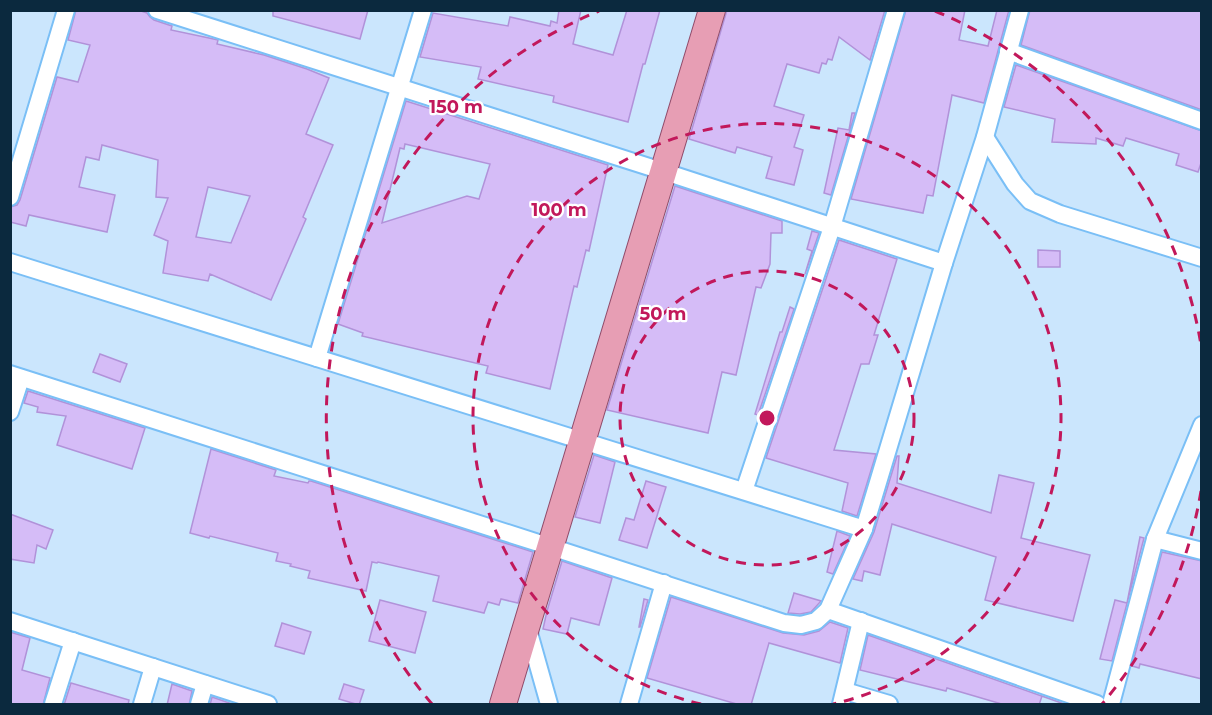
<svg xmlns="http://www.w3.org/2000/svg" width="1212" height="715" font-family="Montserrat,sans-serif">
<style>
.building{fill:#d5bcf7;stroke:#b192d9;stroke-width:1.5;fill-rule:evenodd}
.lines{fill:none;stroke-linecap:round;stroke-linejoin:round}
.minor-casing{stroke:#7abff6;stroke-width:20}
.primary-casing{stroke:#904b6a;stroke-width:28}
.minor{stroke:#fff;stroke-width:16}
.primary{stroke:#e79eb4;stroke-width:26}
.ring{fill:none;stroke:#c2185b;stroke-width:3;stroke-dasharray:10 8}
.centre{fill:#c2185b;stroke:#fff;stroke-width:3}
.ring-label{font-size:18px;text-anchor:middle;font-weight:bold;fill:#c2185b;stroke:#fff;stroke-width:4.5;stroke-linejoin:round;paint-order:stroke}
</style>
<rect width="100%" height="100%" fill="#cbe6fd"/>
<g class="building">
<path d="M76,10h62l9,3 3,4 4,3 18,6 -1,4 38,8 9,2 -1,4 47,11 43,14 22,9 -23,56 27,11 -30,72 3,2 -35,81 -61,-26 -2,7 -45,-8 5,-32 -14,-6 14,-37 -12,-1 2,-37 -56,-15 -3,15 -13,-3 -7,30 36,8 -8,37 -78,-17 -3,11 -16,-4v-15l7,-2 3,-5 37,-123 21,5 12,-37 -22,-5zM208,187l42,9 -19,47 -35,-6z"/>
<path d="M273,10h95l-8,29 -87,-23z"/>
<path d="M559,10h22l-8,34 40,11 14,-45h33l-15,54h-2l-15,58 -75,-20 1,-6 -76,-17 3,-12 -61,-10 13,-44 75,13 2,-9 40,9 1,-5 6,2z"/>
<path d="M727,10h158l-15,50 -31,-23 -7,23 -4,-1 -2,5 -4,-1 -3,10 -32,-9 -13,42 30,9 -10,32 9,3 -9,35 -28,-7 6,-21 -35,-10 -2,6 -46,-14z"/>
<path d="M906,10h59l-6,30 29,6 9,-36h12l-25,93 -32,-8 -19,101 -6,-1 -4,18 -72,-14z"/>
<path d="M1030,10h172v100l-181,-65z"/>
<path d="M1016,65l186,66v29l-4,12 -22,-7 3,-11 -53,-16 -3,8 -27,-8v6l-44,-2 3,-23 -51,-12z"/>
<path d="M406,101l202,64 -19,86 -3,-1 -9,37 -3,-1 -24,103 -64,-16 2,-7 -126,-30 1,-3 -25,-9zM405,144l85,20 -11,35 -12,-3 -85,27 18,-75 4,1z"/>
<path d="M852,113h3l-24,82 -7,-2 14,-65 11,2z"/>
<path d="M675,186l107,35v12h-11l-1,31 -9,24 -5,-1 -20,88 -14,-3 -14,61 -101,-23z"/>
<path d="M812,231l7,2 -14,41 7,-23 -5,-2z"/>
<path d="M839,240l58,19 -23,76h4l-9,29h-8l-27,86 42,4 -19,62 -15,-5 6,-28 -82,-25z"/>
<path d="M1038,250l22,1v16h-22z"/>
<path d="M790,307l4,2 -36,106 -3,-1 25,-82h2z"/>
<path d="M100,354l27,10 -7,18 -27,-10z"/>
<path d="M28,391l117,37 -13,41 -75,-24 9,-29 -29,-4 1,-5 -14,-4z"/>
<path d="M211,449l65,21 -2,6 34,7 1,-2h2l222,71 -15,51 -17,-4 -2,6 -11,-3 -4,11 -51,-12 6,-25 -61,-14 -1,1 -5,-1 -6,29 -58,-13 2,-7 -20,-5 1,-2 -15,-3 2,-8 -68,-17 -1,2 -19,-5z"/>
<path d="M594,455l21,7 -15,61 -25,-6z"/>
<path d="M897,456h2l-2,27 94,30 8,-38 35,8 -13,55 69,17 -17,66 -88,-21 11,-43 -104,-33 -12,51 -16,-4 -2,10 -9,-2 21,-47z"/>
<path d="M646,481l20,6 -19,61 -28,-8 7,-22 8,2z"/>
<path d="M10,514l43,16 -7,19 -9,-4 -3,18 -24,-4z"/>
<path d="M837,531l13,5 -17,38 -6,-2z"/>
<path d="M1140,537l4,1 -32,123 -12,-2 15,-59 12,3z"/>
<path d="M1162,552l40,9v118l-62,-15 -1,4 -7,-2z"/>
<path d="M562,561l50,17 -13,47 -28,-7 -4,16 -24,-5 4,-18z"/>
<path d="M794,593l27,8 -10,11 -11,2 -12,-1z"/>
<path d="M671,597l112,36 21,2 15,-4 11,-9 18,6 -8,35 -71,-20 -18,62h-11l-93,-27z"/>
<path d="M644,599l4,1 -8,27h-1z"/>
<path d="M380,600l46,12 -11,41 -46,-12z"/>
<path d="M282,623l29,9 -7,22 -29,-8z"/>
<path d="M10,632l20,6 -8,32 28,8 -7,27h-33z"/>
<path d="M868,635l199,70 -25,-9 -3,9h-34l-58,-17 -1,3 -86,-21z"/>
<path d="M71,683l58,17 -1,5h-64z"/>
<path d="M172,684l20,7 -3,14h-22z"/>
<path d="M344,684l20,6 -5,15 -20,-6z"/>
<path d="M212,697l23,8h-25z"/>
</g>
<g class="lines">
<g class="minor-casing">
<g id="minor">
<path d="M157,10l508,162 279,91"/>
<path d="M1008,51l194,70"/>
<path d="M985,137l30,47 15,17 30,13 142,44"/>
<path d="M10,197l56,-187"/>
<path d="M10,262l854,267"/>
<path d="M317,358l106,-348"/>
<path d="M10,374l541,173 233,76 17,2 15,-4 12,-11 36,-81 80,-266 41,-126 35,-127"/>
<path d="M10,412l11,-34"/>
<path d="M744,491l88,-264 64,-217"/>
<path d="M1155,539l47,12"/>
<path d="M828,610l269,94"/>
<path d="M10,621l258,83"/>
<path d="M527,626l22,78"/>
<path d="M845,691l44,13"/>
<path d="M53,704l20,-63"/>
<path d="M142,704l11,-37"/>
<path d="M199,704l6,-20"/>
<path d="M629,704l35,-121"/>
<path d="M841,704l20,-83"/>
<path d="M1111,704l44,-165 47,-114"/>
</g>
</g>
<g class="primary-casing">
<path id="primary" d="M503,704l209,-694"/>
</g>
<use href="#minor" class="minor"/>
<use href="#primary" class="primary"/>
</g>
<g class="ring">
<circle cx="767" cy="418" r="147"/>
<path d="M701 704A294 294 0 1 1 833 704"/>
<path d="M1201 491A440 440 0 0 1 1102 704M432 704A440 440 0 0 1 599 11M935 11A440 440 0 0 1 1201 345"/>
</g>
<circle cx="767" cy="418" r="9" class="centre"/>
<g class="ring-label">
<text x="456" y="113">150 m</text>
<text x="559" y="216">100 m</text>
<text x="663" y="320">50 m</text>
</g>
<rect width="1212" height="715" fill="none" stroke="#0b293e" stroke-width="24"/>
</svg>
